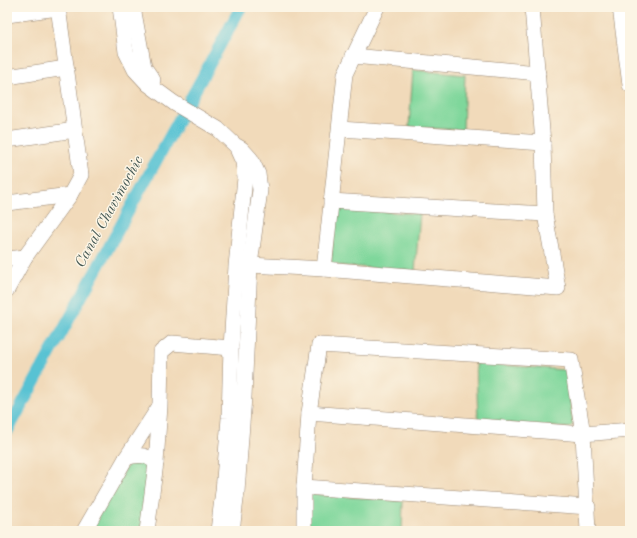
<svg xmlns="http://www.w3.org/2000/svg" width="637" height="538" font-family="'Old Standard TT',serif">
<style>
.green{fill:#7fd79b;stroke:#5d805c}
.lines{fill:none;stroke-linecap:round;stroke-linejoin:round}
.canal{stroke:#58c2d3;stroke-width:12}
.minor-casing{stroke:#96826c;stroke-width:16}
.minor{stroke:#fff;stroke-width:15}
.labels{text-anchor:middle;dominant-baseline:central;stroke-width:3;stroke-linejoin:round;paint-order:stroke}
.water-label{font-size:15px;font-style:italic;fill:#445854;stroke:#fcf5e5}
</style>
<rect width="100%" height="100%" fill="#fcf5e5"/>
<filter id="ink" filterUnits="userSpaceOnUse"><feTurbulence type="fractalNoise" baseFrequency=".025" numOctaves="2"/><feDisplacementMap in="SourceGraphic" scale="8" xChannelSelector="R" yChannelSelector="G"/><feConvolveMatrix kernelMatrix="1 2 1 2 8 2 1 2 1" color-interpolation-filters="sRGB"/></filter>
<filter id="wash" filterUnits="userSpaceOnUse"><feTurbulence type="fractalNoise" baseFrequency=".012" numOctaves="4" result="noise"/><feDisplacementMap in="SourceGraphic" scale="16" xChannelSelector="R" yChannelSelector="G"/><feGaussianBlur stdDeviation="0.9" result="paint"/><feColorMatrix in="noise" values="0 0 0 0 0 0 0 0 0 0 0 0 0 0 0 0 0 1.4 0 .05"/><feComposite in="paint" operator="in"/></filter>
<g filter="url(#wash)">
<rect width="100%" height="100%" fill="#f1daba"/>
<g class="green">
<path d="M413,70l52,5 -2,55 -54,-3z"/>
<path d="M335,208l85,6 -5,57 -84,-6z"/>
<path d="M476,363l90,7 7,54 -4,4 -91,-7z"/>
<path d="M137,459l13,8 -9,64h-52l40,-68z"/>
<path d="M310,494l93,7 -1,30h-94z"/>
</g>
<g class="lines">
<path class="canal" d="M7,432l234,-425"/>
</g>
</g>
<g filter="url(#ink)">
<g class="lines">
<g class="minor-casing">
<g id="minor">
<path d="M120,7l6,45 9,18 13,14 26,19 44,26 17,16 7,4 9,10 7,15 2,16 -10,75 -6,132 -7,95 -5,39"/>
<path d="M133,7l11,60 9,13"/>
<path d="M620,7l10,78"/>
<path d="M7,15l51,-7"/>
<path d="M353,56l185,17"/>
<path d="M7,77l59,-9"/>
<path d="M340,129l203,14"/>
<path d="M7,140l68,-10"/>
<path d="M331,201l214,13"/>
<path d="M7,203l63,-8"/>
<path d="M7,259l18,-2"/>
<path d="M250,265l74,4 234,19 -13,-74 -2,-71 -11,-136"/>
<path d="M324,269l21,-195 32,-67"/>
<path d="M7,290l18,-33 45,-62 11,-20 -23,-168"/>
<path d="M309,413l274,21 47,-4"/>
<path d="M126,458c11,-4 21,-4 30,5"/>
<path d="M304,487l284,20"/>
<path d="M84,531l42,-73 33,-51"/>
<path d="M147,531l9,-68 4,-57 1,-54 11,-9 59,5"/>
<path d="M218,531l5,-40 6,-73 2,-70 5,-82 9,-88 -2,-16 -5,-11"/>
<path d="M304,531v-44l5,-74 10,-68 252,15 12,74 5,97"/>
</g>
</g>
<use href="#minor" class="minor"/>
</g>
</g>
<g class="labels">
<g class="water-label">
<text transform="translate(110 212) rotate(-61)">Canal Chavimochic</text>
</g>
</g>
<rect width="637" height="538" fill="none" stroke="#fcf5e5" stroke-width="24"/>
</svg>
